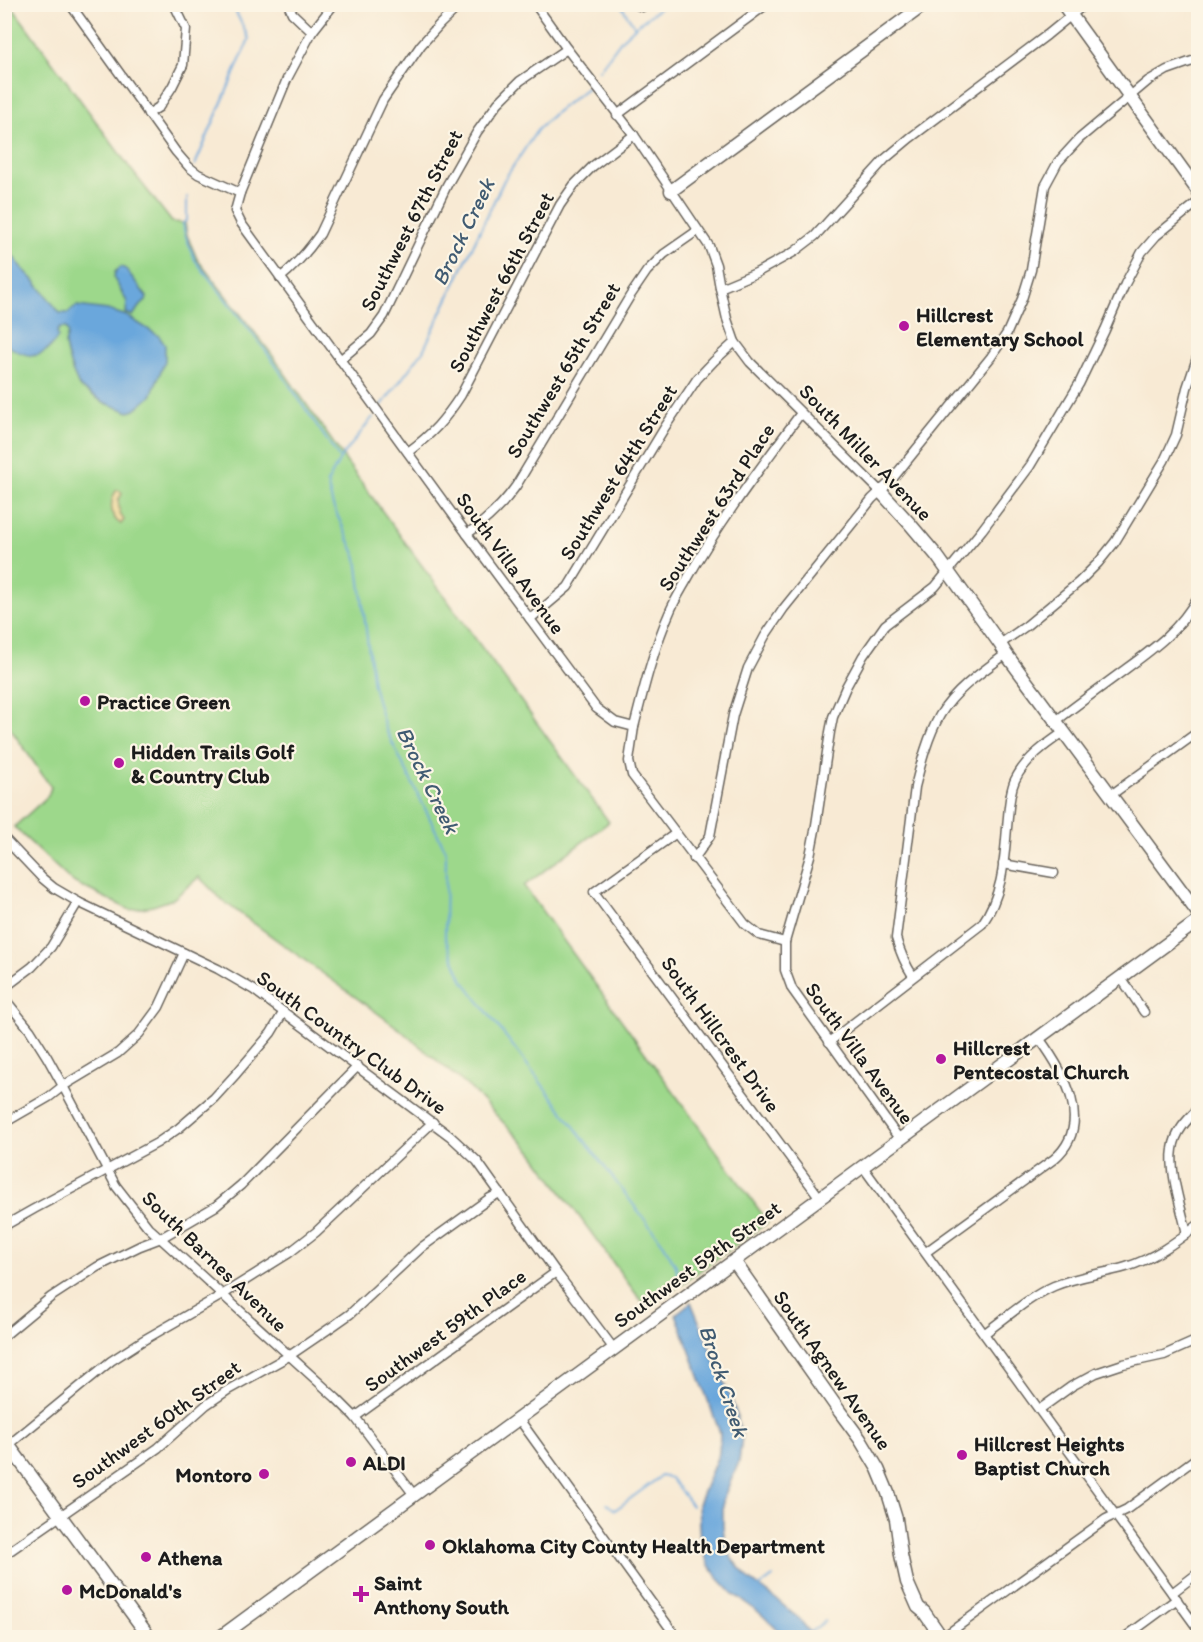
<svg xmlns="http://www.w3.org/2000/svg" width="1203" height="1642" font-family="Itim,sans-serif">
<style>
.green{fill:#9dd88b;stroke:#5c7a54;stroke-width:1.5}
.sand{fill:#eeda9e;stroke:#857b5d;stroke-width:1.5}
.water{fill:#6ba7dc;stroke:#44627c;stroke-width:1.5}
.lines{fill:none;stroke-linecap:round;stroke-linejoin:round}
.stream{stroke:#6ba7dc;stroke-width:2}
.street-casing{stroke:#69645c;stroke-width:11}
.secondary-casing{stroke:#69645c;stroke-width:15}
.street{stroke:#fff;stroke-width:8}
.secondary{stroke:#fff;stroke-width:12}
.poi-dot{fill:#b5179e;stroke:#fcf5e5;stroke-width:2}
.labels{text-anchor:middle;dominant-baseline:central;stroke-width:4.5;stroke-linejoin:round;paint-order:stroke}
.street-label{font-size:21px;fill:#1c1c1c;stroke:#fcf5e5}
.poi-label{font-size:21px;font-weight:bold;fill:#1c1c1c;stroke:#fcf5e5;text-anchor:start}
.water-label{font-size:22px;font-style:italic;fill:#405b72;stroke:#fcf5e5}
</style>
<rect width="100%" height="100%" fill="#fcf5e5"/>
<filter id="ink" filterUnits="userSpaceOnUse"><feTurbulence type="fractalNoise" baseFrequency=".0167" numOctaves="2"/><feDisplacementMap in="SourceGraphic" scale="12" xChannelSelector="R" yChannelSelector="G"/><feConvolveMatrix kernelMatrix="1 2 1 2 8 2 1 2 1" color-interpolation-filters="sRGB"/></filter>
<filter id="wash" filterUnits="userSpaceOnUse"><feTurbulence type="fractalNoise" baseFrequency=".008" numOctaves="4" result="noise"/><feDisplacementMap in="SourceGraphic" scale="24" xChannelSelector="R" yChannelSelector="G"/><feGaussianBlur stdDeviation="1.35" result="paint"/><feColorMatrix in="noise" values="0 0 0 0 0 0 0 0 0 0 0 0 0 0 0 0 0 1.4 0 .05"/><feComposite in="paint" operator="in"/></filter>
<g filter="url(#wash)">
<rect width="100%" height="100%" fill="#f8ead4"/>
<path class="green" d="M10,4l120,164 42,54 13,1 2,12 10,24 73,93 78,112 261,358 -85,64 244,336 -121,87 -115,-157 -61,-63 -73,-61 -175,-127 -24,-24 -26,22 -20,7 -23,4 -55,-27 -8,-6 -53,-50 34,-31 3,-9 -46,-66 -1,-716z"/>
<path class="sand" d="M119,490l3,4 -4,6 2,14 4,6 -3,4c-11,-6 -12,-22 -5,-33z"/>
<g class="water">
<path d="M5,245l16,22 12,12 27,34h8l5,-5 4,-2 31,4 19,6 32,20 6,9v16l-14,35 -16,14 -6,2 -26,-10 -20,-13 -4,-3 -7,-16 -5,-16 -2,-10 3,-11 -2,-5h-6l-3,4 1,5c-16,25 -31,22 -53,7z"/>
<path d="M121,267l5,2 21,28 -1,4 -8,7 -5,8 -7,-3 1,-11 -13,-24 1,-6z"/>
<path d="M691,1302l44,107 7,27 -3,26 -16,37v28l2,15 7,17 17,20 26,19 25,22 14,17h-29l-24,-23 -29,-21 -13,-14 -11,-15 -8,-21 -2,-39 21,-51 1,-20 -44,-119z"/>
</g>
<g class="lines">
<g class="stream">
<path d="M620,4l15,23"/>
<path d="M599,70l23,-31 13,-12 30,-23"/>
<path d="M195,165l54,-126 -17,-35"/>
<path d="M187,197v23l-4,3 2,11 10,26 71,91 74,108"/>
<path d="M382,405l41,-54 81,-171 34,-51 17,-16 34,-27"/>
<path d="M373,417l-33,42 -13,24 6,23 24,52 16,127 12,43 61,123 -1,87 17,41 202,266 12,21 3,18"/>
<path d="M607,1504l8,6 46,-34 10,2 21,28"/>
<path d="M758,1588l15,-11"/>
<path d="M808,1634l17,-13"/>
</g>
</g>
</g>
<g filter="url(#ink)">
<g class="lines">
<g class="street-casing">
<g id="street">
<path d="M70,4l106,148 13,15 9,7 42,19 -5,18 6,12 226,311 129,174 19,14 19,5 -5,34 3,14 113,149 14,11 26,7v28l7,19 108,151"/>
<path d="M288,4l4,9 20,19"/>
<path d="M535,4l32,45 67,86 75,111 7,19 4,23 7,31 8,23 15,20 130,129"/>
<path d="M635,4l7,3 4,-3"/>
<path d="M148,114l11,-7 13,-20 11,-22 3,-36 -12,-25"/>
<path d="M617,115l150,-111"/>
<path d="M240,193l47,-114 25,-47 22,-28"/>
<path d="M280,278c16,-13 28,-27 40,-44l63,-134 38,-55 19,-21 21,-20"/>
<path d="M720,288l36,-15 38,-21 21,-16 70,-77 25,-21 137,-103 38,-31"/>
<path d="M340,360l31,-26 13,-18 63,-131 30,-53 21,-29 22,-22 47,-32"/>
<path d="M408,452c25,-19 36,-31 53,-57l99,-190 14,-20 19,-19 41,-31"/>
<path d="M467,534c20,-14 35,-28 49,-48l114,-190 17,-25 17,-17 33,-23"/>
<path d="M530,619l38,-32 97,-160 32,-48 17,-18 21,-19"/>
<path d="M1000,644l26,-18 53,-44 19,-19 17,-21 49,-81 12,-26 11,-47 11,-33"/>
<path d="M1056,721c22,-17 44,-33 67,-50 30,-22 57,-41 75,-74"/>
<path d="M634,727c10,-40 20,-80 37,-118 5,-11 12,-22 18,-33 32,-57 73,-110 112,-163"/>
<path d="M1111,795l87,-63"/>
<path d="M675,834l-81,58 226,306"/>
<path d="M4,838l38,40 12,10 24,14 140,67 36,21 196,146 27,25 79,111 58,77"/>
<path d="M694,859l16,-23 23,-121 15,-47 17,-32 19,-28 88,-109 17,-16 38,-47 64,-79 16,-24 15,-34 9,-29 14,-84 13,-24 21,-23 69,-58 19,-11 31,-11"/>
<path d="M1003,864l51,9"/>
<path d="M785,942l25,-86 6,-31 14,-93 3,-15 13,-30 17,-31 22,-31 50,-38 47,-57 48,-64 49,-82 26,-54 20,-46 17,-32 14,-16 42,-34"/>
<path d="M913,976c-8,-12 -13,-24 -17,-38l19,-151c6,-24 13,-51 25,-72 15,-25 43,-44 66,-61"/>
<path d="M1121,978l23,34"/>
<path d="M4,988l28,-21 19,-20 27,-45"/>
<path d="M4,998l26,32 17,27 16,29 53,100 32,41 188,171 19,19 59,78"/>
<path d="M829,1042l153,-118c23,-33 22,-68 26,-107 1,-12 2,-26 7,-37 10,-21 30,-35 49,-48"/>
<path d="M4,1123l45,-26 14,-11 55,-33 21,-19 20,-27 25,-54"/>
<path d="M863,1167l335,462"/>
<path d="M4,1226l30,-17 123,-66 22,-15 35,-30 22,-24 35,-41 12,-20"/>
<path d="M1187,1234c-5,-24 -18,-62 -14,-85 2,-17 14,-29 25,-40"/>
<path d="M926,1252l128,-93c41,-35 10,-87 -15,-121"/>
<path d="M985,1333c22,-16 44,-36 69,-47 24,-10 48,-12 72,-19 27,-8 50,-25 72,-42"/>
<path d="M4,1336l47,-39 46,-30 43,-21 21,-8 55,-32 25,-21 117,-119"/>
<path d="M1040,1409l32,-23 24,-13 27,-9 41,-9 34,-15"/>
<path d="M355,1417l201,-145"/>
<path d="M519,1419l158,219"/>
<path d="M5,1448l106,-87 31,-20 80,-46 67,-42 27,-21 117,-110"/>
<path d="M4,1555l154,-107 48,-43 22,-15 61,-34 44,-30 17,-12 72,-67 68,-49 10,-5"/>
<path d="M1172,1593l26,-20"/>
<path d="M942,1638l164,-119 21,-10 71,-52"/>
<path d="M1124,1638l53,-39"/>
</g>
</g>
<g class="secondary-casing">
<g id="secondary">
<path d="M1063,4l135,187"/>
<path d="M671,191l254,-187"/>
<path d="M880,491l30,33 27,32 63,88 6,10 192,259"/>
<path d="M734,1261l106,151 20,27 18,30 10,24 8,26 5,36 6,27 11,25 6,5 18,26"/>
<path d="M4,1439l146,199"/>
<path d="M219,1638l979,-717"/>
</g>
</g>
<use href="#street" class="street"/>
<use href="#secondary" class="secondary"/>
</g>
</g>
<g class="poi-dot">
<circle cx="904" cy="326" r="6"/>
<circle cx="85" cy="701" r="6"/>
<circle cx="119" cy="763" r="6"/>
<circle cx="941" cy="1059" r="6"/>
<circle cx="962" cy="1455" r="6"/>
<circle cx="351" cy="1462" r="6"/>
<circle cx="264" cy="1474" r="6"/>
<circle cx="430" cy="1545" r="6"/>
<circle cx="146" cy="1557" r="6"/>
<circle cx="67" cy="1590" r="6"/>
<path d="M358 1585h6v6h6v6h-6v6h-6v-6h-6v-6h6z"/>
</g>
<g class="labels">
<g class="street-label">
<text transform="translate(411 220) rotate(-63)">Southwest 67th Street</text>
<text transform="translate(501 282) rotate(-62)">Southwest 66th Street</text>
<text transform="translate(563 370) rotate(-59)">Southwest 65th Street</text>
<text transform="translate(866 452) rotate(46)">South Miller Avenue</text>
<text transform="translate(618 472) rotate(-58)">Southwest 64th Street</text>
<text transform="translate(716 507) rotate(-57)">Southwest 63rd Place</text>
<text transform="translate(511 563) rotate(54)">South Villa Avenue</text>
<text transform="translate(721 1034) rotate(54)">South Hillcrest Drive</text>
<text transform="translate(352 1042) rotate(36)">South Country Club Drive</text>
<text transform="translate(860 1053) rotate(54)">South Villa Avenue</text>
<text transform="translate(215 1261) rotate(44)">South Barnes Avenue</text>
<text transform="translate(697 1264) rotate(-36)">Southwest 59th Street</text>
<text transform="translate(445 1330) rotate(-36)">Southwest 59th Place</text>
<text transform="translate(833 1370) rotate(55)">South Agnew Avenue</text>
<text transform="translate(156 1424) rotate(-36)">Southwest 60th Street</text>
</g>
<g class="poi-label">
<text x="916" y="314">Hillcrest<tspan x="916" dy="24">Elementary School</tspan></text>
<text x="97" y="701">Practice Green</text>
<text x="131" y="751">Hidden Trails Golf<tspan x="131" dy="24">&amp; Country Club</tspan></text>
<text x="953" y="1047">Hillcrest<tspan x="953" dy="24">Pentecostal Church</tspan></text>
<text x="974" y="1443">Hillcrest Heights<tspan x="974" dy="24">Baptist Church</tspan></text>
<text x="363" y="1462">ALDI</text>
<text x="252" y="1474" text-anchor="end">Montoro</text>
<text x="442" y="1545">Oklahoma City County Health Department</text>
<text x="158" y="1557">Athena</text>
<text x="374" y="1582">Saint<tspan x="374" dy="24">Anthony South</tspan></text>
<text x="79" y="1590">McDonald's</text>
</g>
<g class="water-label">
<text transform="translate(463 232) rotate(-64)">Brock Creek</text>
<text transform="translate(428 780) rotate(64)">Brock Creek</text>
<text transform="translate(724 1381) rotate(72)">Brock Creek</text>
</g>
</g>
<rect width="1203" height="1642" fill="none" stroke="#fcf5e5" stroke-width="24"/>
</svg>
